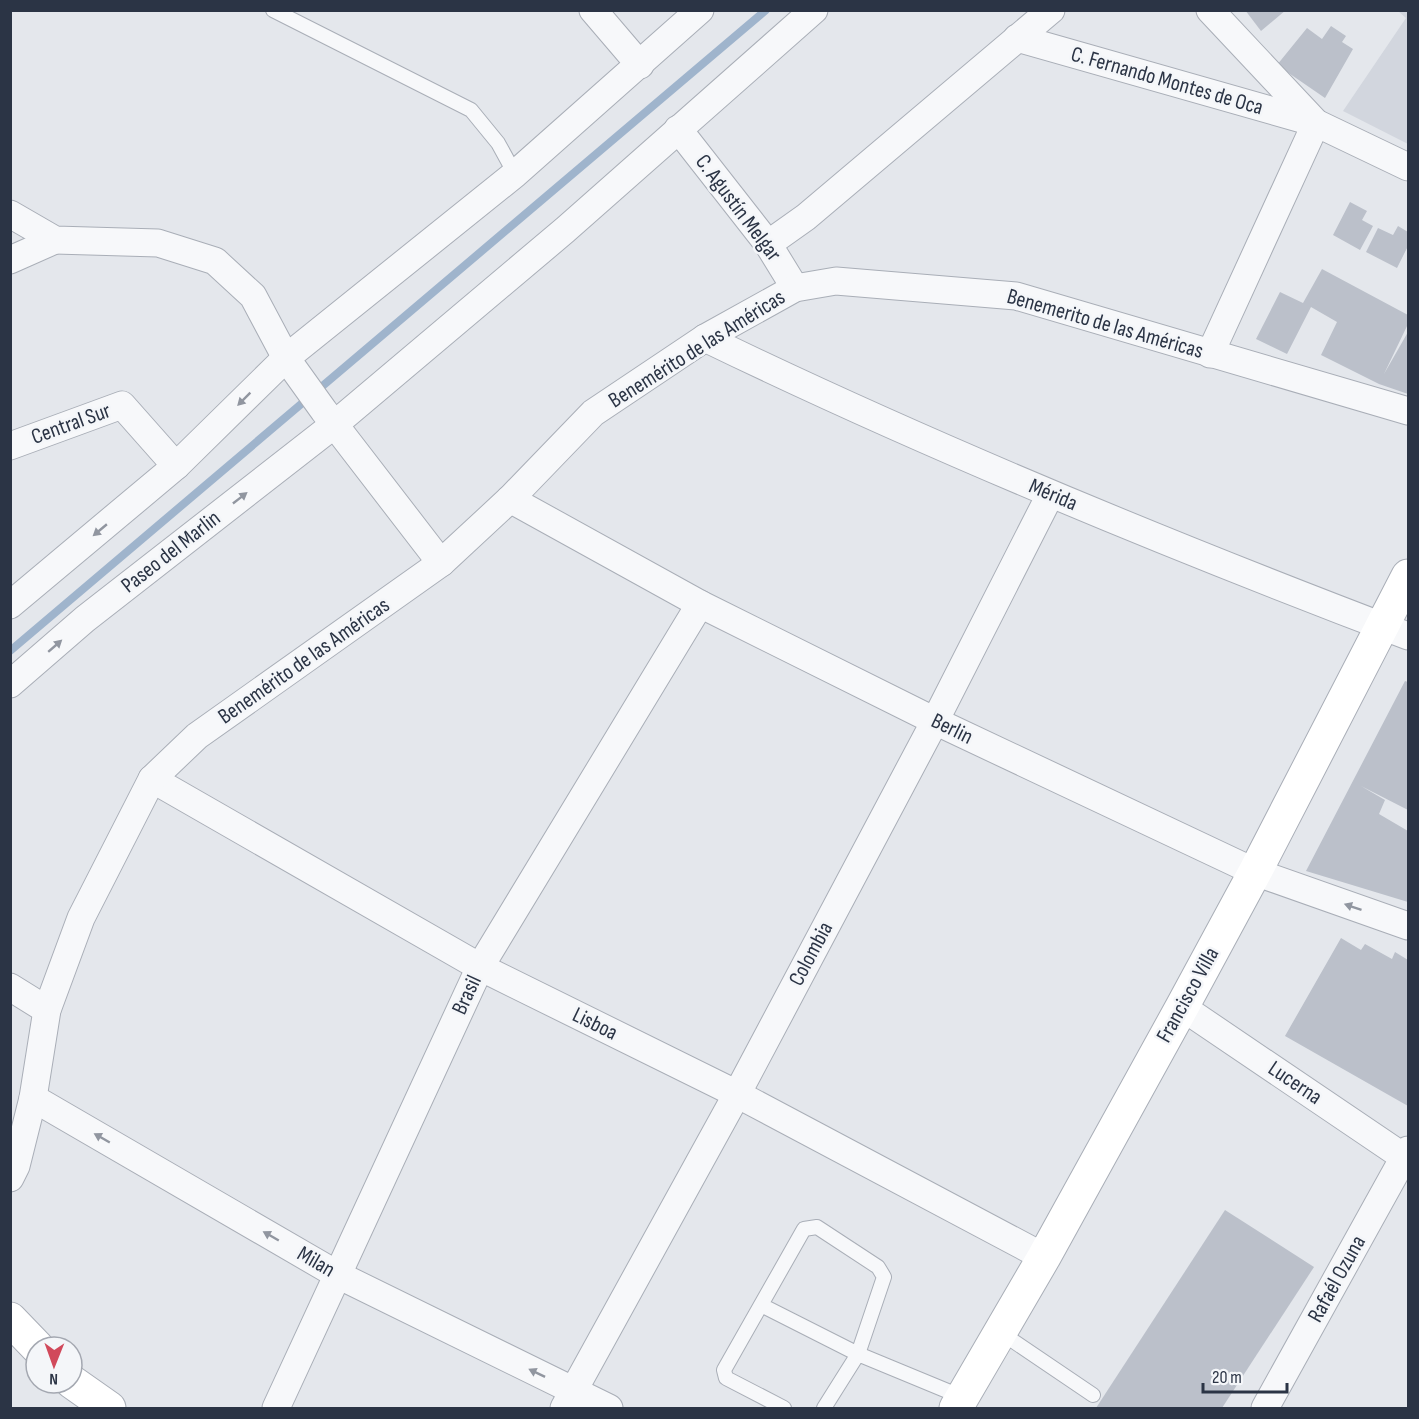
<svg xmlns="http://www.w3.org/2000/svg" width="1419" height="1419" font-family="'Sofia Sans Condensed',sans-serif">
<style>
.built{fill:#d2d6de}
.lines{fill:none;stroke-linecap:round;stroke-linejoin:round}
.stream{stroke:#9fb4cc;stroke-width:8}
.building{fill:#bbc0ca}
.lane-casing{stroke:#a9aeb7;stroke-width:16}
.street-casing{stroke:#a9aeb7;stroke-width:29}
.secondary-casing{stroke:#a9aeb7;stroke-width:35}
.lane{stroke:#f7f8fa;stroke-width:14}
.street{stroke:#f7f8fa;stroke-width:27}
.secondary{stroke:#fff;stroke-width:33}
.oneway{fill:#9196a0}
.labels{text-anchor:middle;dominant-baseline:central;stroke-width:5;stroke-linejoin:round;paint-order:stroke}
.street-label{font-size:22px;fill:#2b3445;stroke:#f4f6f9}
</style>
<rect width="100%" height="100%" fill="#e4e7ec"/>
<path class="built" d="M1398,11h10v133l-65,-33 63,-93z"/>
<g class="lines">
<path class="stream" d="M10,651l756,-641"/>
</g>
<g class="building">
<path d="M1245,10h41l-25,21z"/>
<path d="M1331,26l15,10 -4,6 11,7 -28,49 -48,-33 30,-37 15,11z"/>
<path d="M1350,202l17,9 -5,9 11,6 -13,24 -27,-15z"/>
<path d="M1398,226l10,6v14l-11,22 -31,-16 12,-24 15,7z"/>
<path d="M1322,269l86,46v9l-24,50 24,-42v62l-29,-10 -58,-29 16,-33 -26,-15 -24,47 -31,-15 24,-47 23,11z"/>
<path d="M1405,681l3,1v128l-47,-24 24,14 -6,14 29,17v71l-102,-31z"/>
<path d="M1341,938l20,12 4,-6 27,15 3,-7 13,8v146l-123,-70z"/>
<path d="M1225,1210l89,57 -92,141h-126z"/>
</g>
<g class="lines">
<g class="lane-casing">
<g id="lane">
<path d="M273,10l198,100 27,33 17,31"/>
<path d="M761,1305l97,49 26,-77 -6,-10 -61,-40 -13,2 -80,141 2,8 58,30"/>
<path d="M1000,1332l93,63"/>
<path d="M824,1408l34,-54 104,43"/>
</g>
</g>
<g class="street-casing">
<g id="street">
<path d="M593,10l47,55"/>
<path d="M1210,10l106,113 92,44"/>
<path d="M1017,38l299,85 -106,231"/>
<path d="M678,129l90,115 27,44"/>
<path d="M10,214l45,26 103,3 57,18 38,35 33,62 38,53 117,152"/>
<path d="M768,244l38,-27 245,-207"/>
<path d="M10,260l45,-20"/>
<path d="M705,338c229,111 466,208 703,298"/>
<path d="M10,446l112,-41 54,61"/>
<path d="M510,499l190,105 235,117 320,151 153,54"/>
<path d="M10,605l166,-139 110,-108 229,-184 185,-164"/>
<path d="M10,684l75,-65 250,-195 230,-194 249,-220"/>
<path d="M152,779l328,188 257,127 307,163"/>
<path d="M10,987l37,23"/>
<path d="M1182,1007l226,153"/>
<path d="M33,1098l305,177 271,133"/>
<path d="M10,1178l6,-12 17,-68 14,-88 34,-92 71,-139 45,-43 244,-173 69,-64 83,-86 112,-75 90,-50 41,-7 180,15 392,115"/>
<path d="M276,1408l204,-441 220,-363"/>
<path d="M564,1408l173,-314 198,-373 115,-226"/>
<path d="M1265,1408l143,-258"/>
</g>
</g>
<g class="secondary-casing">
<g id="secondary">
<path d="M10,1319l27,28"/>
<path d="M72,1382l37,26"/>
<path d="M956,1408l88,-151 138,-250 73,-135 153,-296"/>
</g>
</g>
<use href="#lane" class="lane"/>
<use href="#street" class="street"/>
<use href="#secondary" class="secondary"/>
</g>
<defs><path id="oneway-solid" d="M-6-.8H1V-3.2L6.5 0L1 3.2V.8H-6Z" transform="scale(1.5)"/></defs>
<g class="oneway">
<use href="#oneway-solid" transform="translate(244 399) rotate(135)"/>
<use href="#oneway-solid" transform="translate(240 498) rotate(-38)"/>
<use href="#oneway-solid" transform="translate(100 530) rotate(140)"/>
<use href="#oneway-solid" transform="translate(55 646) rotate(-41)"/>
<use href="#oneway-solid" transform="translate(1353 907) rotate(-161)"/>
<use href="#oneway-solid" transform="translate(102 1138) rotate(-150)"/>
<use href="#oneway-solid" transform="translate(271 1236) rotate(-150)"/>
<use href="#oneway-solid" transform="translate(537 1373) rotate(-154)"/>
</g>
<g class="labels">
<g class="street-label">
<text transform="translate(1167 81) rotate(16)">C. Fernando Montes de Oca</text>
<text transform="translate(738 208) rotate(53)">C. Agustín Melgar</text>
<text transform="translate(1105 324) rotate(16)">Benemerito de las Américas</text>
<text transform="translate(697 349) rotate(-32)">Benemérito de las Américas</text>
<text transform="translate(71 424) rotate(-20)">Central Sur</text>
<text transform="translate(1053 495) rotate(23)">Mérida</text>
<text transform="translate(171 552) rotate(-38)">Paseo del Marlin</text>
<text transform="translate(304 661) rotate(-35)">Benemérito de las Américas</text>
<text transform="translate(952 729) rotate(26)">Berlin</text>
<text transform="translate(811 954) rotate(-62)">Colombia</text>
<text transform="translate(467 995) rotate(-65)">Brasil</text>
<text transform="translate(1188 995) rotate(-61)">Francisco Villa</text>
<text transform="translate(595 1024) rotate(26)">Lisboa</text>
<text transform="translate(1295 1083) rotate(34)">Lucerna</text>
<text transform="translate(316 1262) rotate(30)">Milan</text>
<text transform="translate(1337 1279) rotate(-61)">Rafaél Ozuna</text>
</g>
</g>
<rect width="1419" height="1419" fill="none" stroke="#2b3445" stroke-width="24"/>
<g transform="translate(54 1365) rotate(181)"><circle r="28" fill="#f4f6f9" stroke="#a4a8b1" stroke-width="1.5"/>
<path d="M0-4.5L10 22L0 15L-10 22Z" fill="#d1495b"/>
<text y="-9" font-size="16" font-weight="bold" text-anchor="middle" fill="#2b3445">N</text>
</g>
<path d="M1203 1383v9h84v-9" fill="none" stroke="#2b3445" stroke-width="3"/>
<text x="1212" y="1383" font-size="18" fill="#2b3445" stroke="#f4f6f9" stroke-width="4.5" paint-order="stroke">20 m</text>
</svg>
